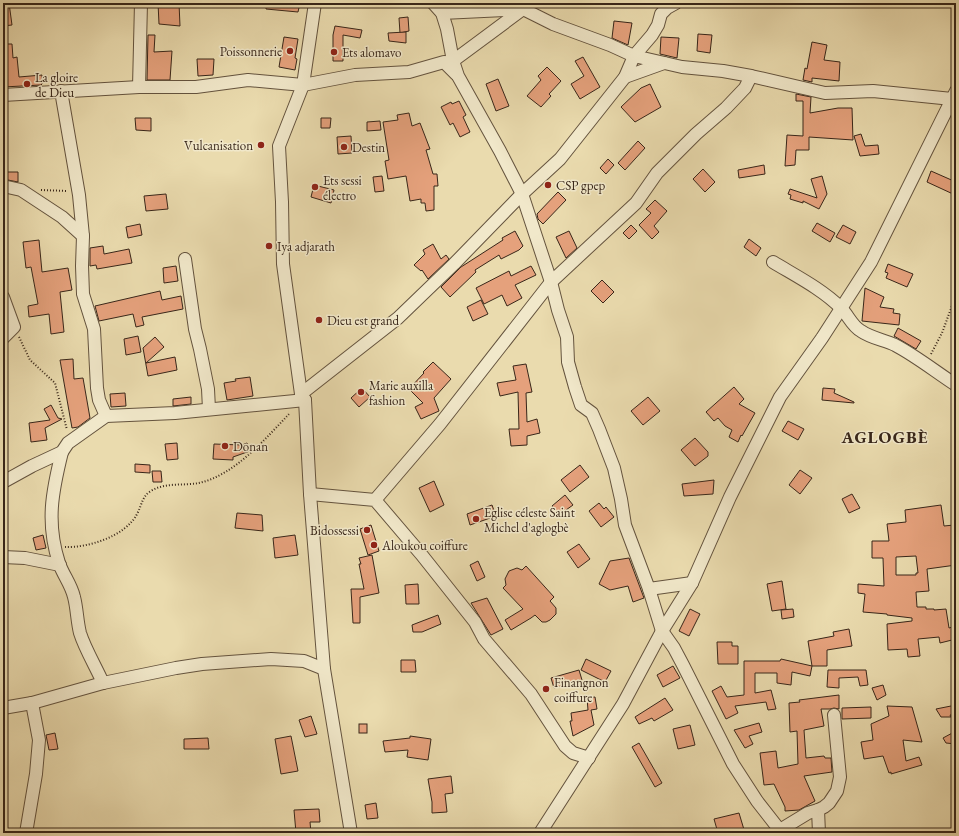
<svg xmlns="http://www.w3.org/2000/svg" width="959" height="836" font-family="'EB Garamond',serif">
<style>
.building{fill:#e5a17c;stroke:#382619;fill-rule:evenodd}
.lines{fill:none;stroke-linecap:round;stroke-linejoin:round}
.minor-casing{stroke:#64533e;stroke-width:14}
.path{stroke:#382619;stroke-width:2;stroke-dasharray:1 2;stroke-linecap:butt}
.minor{stroke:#f1e8ca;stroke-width:12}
.poi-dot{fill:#8f2418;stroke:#f1e8ca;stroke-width:1.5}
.labels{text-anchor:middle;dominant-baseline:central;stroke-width:3;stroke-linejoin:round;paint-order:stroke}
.poi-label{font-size:13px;fill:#382619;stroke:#f1e8ca;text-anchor:start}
.district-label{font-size:17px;font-weight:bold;letter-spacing:1px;fill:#382619;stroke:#f1e8ca}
</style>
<rect width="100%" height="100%" fill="#eadbae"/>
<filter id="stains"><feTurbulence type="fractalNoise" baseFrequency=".005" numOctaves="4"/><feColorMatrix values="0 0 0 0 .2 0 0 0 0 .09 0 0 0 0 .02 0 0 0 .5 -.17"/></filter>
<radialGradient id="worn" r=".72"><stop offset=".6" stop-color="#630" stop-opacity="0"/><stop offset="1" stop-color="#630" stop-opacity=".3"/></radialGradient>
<g class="building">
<path d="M3,3h6l3,22 -9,1z"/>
<path d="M158,3h21l1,23 -21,-2z"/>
<path d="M266,3h34l-2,9 -32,-3z"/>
<path d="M408,17l1,14 -9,2 -1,-15z"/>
<path d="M614,21l18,2 -4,22 -16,-7z"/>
<path d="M335,26l27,4 -2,8 -17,-3v26h-10v-26z"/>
<path d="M406,32v11l-17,-2 -1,-8z"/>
<path d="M698,34l14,1 -2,18 -13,-2z"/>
<path d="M148,35h7l-1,17 18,-1 -2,29h-23z"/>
<path d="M284,37l14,2 -3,19 2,1 -2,11 -16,-3z"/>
<path d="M661,37l18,1 -2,20 -17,-4z"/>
<path d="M812,42l15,3 -3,15 16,2 -1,19 -27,-3v4l-9,-2 2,-12 2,1z"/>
<path d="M3,44h9l1,14 4,-1 2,20 23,-2v9l-1,1 -38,2z"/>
<path d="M583,57l17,30 -20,12 -9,-15 13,-8 -9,-15z"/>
<path d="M197,59h17l-1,16 -15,1z"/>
<path d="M547,67l14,14 -12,13 2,2 -10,11 -14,-11 14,-16 -3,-4z"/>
<path d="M498,79l11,27 -13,5 -10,-27z"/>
<path d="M650,84l11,23 -26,15 -14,-15 20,-19z"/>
<path d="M796,94l15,3 -1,16 28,-5h14l1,32 -44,-3v13h-13l-1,15 -10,1 2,-31 16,1v-35h-7z"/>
<path d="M459,101l7,14 -3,2 7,15 -10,5 -7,-14 -3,2 -9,-18 10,-5 1,2z"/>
<path d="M409,113l3,13 8,-3 10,26 -4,1 7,24h4l1,12h-4v24l-8,1 -1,-8h-4v-4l-11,2 -4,-25 -18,3 -3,-18 4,-1 -6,-38 15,-2 -1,-5z"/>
<path d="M135,118h16v13l-15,-1z"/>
<path d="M321,118h10l-1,10h-9z"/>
<path d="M380,121l1,9 -14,1v-9z"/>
<path d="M861,134l4,12 13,-1 1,9 -19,2 -6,-20z"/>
<path d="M351,136l1,17 -14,1 -1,-17z"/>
<path d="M638,141l7,7 -20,22 -7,-7z"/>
<path d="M608,159l6,6 -8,9 -6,-6z"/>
<path d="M764,165l1,9 -26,4 -1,-8z"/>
<path d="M703,169l12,13 -10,10 -12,-13z"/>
<path d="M931,171l25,11v4l-3,8 -26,-12z"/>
<path d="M3,172h15v10l-15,-3z"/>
<path d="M382,176l2,15 -9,1 -2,-15z"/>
<path d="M822,176l5,18 -8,15 -16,-8v2l-13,-4 1,-4 -3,-1 2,-5 27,9 -6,-19z"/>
<path d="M314,185l20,5 -3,13 -20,-6z"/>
<path d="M558,192l8,8 -23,24 -5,-5 -1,-5z"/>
<path d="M166,194l2,15 -22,2 -2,-15z"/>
<path d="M655,200l12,11 -13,15 5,6 -7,7 -13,-14 12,-12 -5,-4z"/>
<path d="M817,223l18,10 -5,9 -18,-11z"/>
<path d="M140,224l2,11 -14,3 -2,-11z"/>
<path d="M631,225l6,6 -8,8 -6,-6z"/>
<path d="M843,225l13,7 -6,12 -14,-7z"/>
<path d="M515,231l8,15 -4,4 -18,9 -2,-4 -24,15 1,2 -26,25 -9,-10 20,-20 42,-27 -1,-2z"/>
<path d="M569,231l8,17 -11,10 -10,-21z"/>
<path d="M749,239l12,9 -5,8 -12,-9z"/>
<path d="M39,240l3,32 26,-4 4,22 -12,2 4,40 -13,2 -2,-20 -20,3 -1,-11 10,-2 -7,-37 -5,1 -3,-26z"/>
<path d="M433,244l8,15 5,-4 3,4 -21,20 -6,-9 -1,1 -7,-6 11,-11 -2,-4z"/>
<path d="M103,246l1,8 25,-5 3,14 -35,6 -1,-4 -6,1v-18z"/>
<path d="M888,264l25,10 -6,13 -21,-9 2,-5 -3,-1z"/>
<path d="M176,266l2,15 -14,2 -1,-15z"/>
<path d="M531,266l5,9 -21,10 7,13 -15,8 -5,-11 -18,9 -8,-16 33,-17 2,5z"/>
<path d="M602,280l12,12 -11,11 -12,-12z"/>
<path d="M865,288l19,9 -4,10 14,2 -1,4 7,1 -1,11 -37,-4z"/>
<path d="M160,291l2,9 19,-4 2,13 -41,8 2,8 -8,2 -3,-13 -34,7 -4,-15z"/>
<path d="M481,300l7,14 -15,7 -6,-14z"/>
<path d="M898,328l23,13 -5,8 -22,-13z"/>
<path d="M138,336l3,16 -15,3 -2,-16z"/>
<path d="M155,337l9,10 -18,16 29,-6 2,13 -29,6 -5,-28z"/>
<path d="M73,359l1,20 9,-1 7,40 -12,9 -6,1 -12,-68z"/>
<path d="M433,362l18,17 -17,19 5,13 -18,8 -6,-12 8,-4 -14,-14 15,-16 -1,-1z"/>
<path d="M526,364l6,28 -6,1 1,29 10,-3 3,14 -13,3v9l-16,1 -2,-17h10l-1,-37 -18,4 -3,-13 19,-3 -3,-14z"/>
<path d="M250,377l3,19 -26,4 -3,-17 12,-2 -1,-2z"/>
<path d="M734,387l10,12 -5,5 16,9 -13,23 -1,-1 -3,7 -9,-5 3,-7 -7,-4 -7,-8 -4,3 -8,-9z"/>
<path d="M362,388l8,9 -11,10 -8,-9z"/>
<path d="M823,388l12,1 -1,4 20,9v1l-32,-3z"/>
<path d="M125,393l1,13 -15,1 -1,-13z"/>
<path d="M191,397v7l-18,2v-7z"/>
<path d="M648,397l12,14 -17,14 -12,-14z"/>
<path d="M51,405l7,13 4,1 -17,9 2,12 -16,2 -2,-19 21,-3 -6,-11z"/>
<path d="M788,421l16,8 -6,11 -16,-9z"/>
<path d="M695,438l13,14v4l-13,10 -14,-16z"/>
<path d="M177,443l1,16 -11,1 -2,-16z"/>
<path d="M247,443l3,8 -17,6v3l-20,-1 1,-15 28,1z"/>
<path d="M135,464l15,1v8l-15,-1z"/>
<path d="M580,465l9,12 -19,15 -9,-12z"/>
<path d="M800,470l12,8 -12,16 -11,-9z"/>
<path d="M152,471h9l1,11h-9z"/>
<path d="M714,480l-1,14 -29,2 -2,-12z"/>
<path d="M434,481l10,24 -14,7 -11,-24z"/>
<path d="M852,494l8,14 -11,5 -7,-14z"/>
<path d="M565,495l8,10 -14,10 -7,-9z"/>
<path d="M599,503l5,6 2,-2 8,10 -13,10 -12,-16z"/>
<path d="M492,505l4,11 -26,9 -3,-11z"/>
<path d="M941,505l3,21 10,-1 2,40 -29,4 2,22 -13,1 1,15h9v2h8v1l12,-1 3,19 7,-2v13l-16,4 -1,-6 -21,2 2,17 -12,1 -1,-8 -19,1 -1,-26 25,-3v-3l-25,-3v-1l-24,-2 2,-18 -7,-1v-9l26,2 -1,-28h-11v-17h17l-2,-17 19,-2 -1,-12zM916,556l2,17h-2v2h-20v-18z"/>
<path d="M237,513l25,2 1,16 -28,-3z"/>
<path d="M371,525l8,26 -11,4 -8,-26z"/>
<path d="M43,535l3,13 -10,2 -3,-12z"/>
<path d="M295,535l3,20 -23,3 -2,-20z"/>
<path d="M579,544l11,15 -12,9 -11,-16z"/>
<path d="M372,555l7,38 -19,4v26h-7l-2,-34h13l-5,-25h2l-2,-6z"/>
<path d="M629,558l15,40 -11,4 -5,-16 -18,4 -11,-6 11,-23z"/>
<path d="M478,561l7,16 -8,4 -7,-16z"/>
<path d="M526,566l28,31 -4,4 6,7v6l-6,6 -4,2h-4l-7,-7 -4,3 -20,12 -6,-10 18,-11 -20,-21 3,-3 -1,-6 4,-8 8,-3 5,2z"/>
<path d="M782,581l4,28 -14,2 -5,-27z"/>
<path d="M418,584l1,20h-13l-1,-19z"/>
<path d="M487,598l16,31 -12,6 -20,-32z"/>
<path d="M690,609l10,5 -11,22 -10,-5z"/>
<path d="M793,609l1,8 -12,2 -1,-9z"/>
<path d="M438,615l3,9 -19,8h-9l-1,-7z"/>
<path d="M849,629l3,17 -25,4v16h-15l-4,-25 26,-5 -1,-4z"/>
<path d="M717,642h15v4h6v18h-20z"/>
<path d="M586,659l25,12 -6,11 -24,-12z"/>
<path d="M781,659l31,7 -2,10 -18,-4 -1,13 -14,-2v-10h-22v20l16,-3 5,19 -8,1 -2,-8 -31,4 3,7 -12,6 -14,-28 9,-5 6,11 17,-2v-34h36z"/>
<path d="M401,660h14l1,12h-15z"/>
<path d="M673,666l7,12 -17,9 -6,-12z"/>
<path d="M579,670l3,10 -28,8 -3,-10z"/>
<path d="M828,670h38l2,15 -8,1 -2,-9 -19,1v10l-12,-1z"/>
<path d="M883,685l3,10 -9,5 -5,-12z"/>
<path d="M839,695v14l-5,-1 -4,1h-9l3,17 -20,4 2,28 18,-2 1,2h6l1,14 -28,4 11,25 -16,9 -14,1v-4l-11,-23 -10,1 -4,-32 16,-2 2,17 20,-4 -1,-33 -7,1 -1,-29 11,-1 -1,-2z"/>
<path d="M595,697l2,12 -6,1 3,15 -21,11 -3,-15h2l-1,-8 17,-3 -1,-12z"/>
<path d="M665,698l8,12 -19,11 -2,-3 -13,6 -4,-7z"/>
<path d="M956,705v9l-6,1 1,2h-10l-5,-8z"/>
<path d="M887,706l25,1 10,35 -19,-2 3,21 13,-4 3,8 -31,9v-2l-2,1 -6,-17 -19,3 -3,-17 12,-2 -2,-16 18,-8z"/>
<path d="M871,707v11l-29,1v-11z"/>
<path d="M311,716l6,18 -12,3 -6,-17z"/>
<path d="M759,723l3,9 -13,4 4,8 -8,4 -11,-18z"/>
<rect x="359" y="724" width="8" height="9"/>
<path d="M690,725l5,20 -17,4 -5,-20z"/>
<path d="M956,731v13l-10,-1 -3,-5z"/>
<path d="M55,733l3,16 -9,1 -3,-15z"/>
<path d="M291,736l7,35 -17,3 -6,-35z"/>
<path d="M410,736l21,3 -3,21 -21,-3 1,-7 -23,2 -2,-11 27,-3z"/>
<path d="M208,738l1,11h-25v-10z"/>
<path d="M639,743l23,40 -7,4 -23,-40z"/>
<path d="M451,776l2,17 -8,1 2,18 -15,1v-11l-4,-23z"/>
<path d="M376,803l2,15 -11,1 -2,-14z"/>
<path d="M319,809l1,13h-10l1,11h-15l-2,-23z"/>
<path d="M739,813l6,20h-27l-4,-14z"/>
</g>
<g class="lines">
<g class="minor-casing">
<g id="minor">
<path d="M315,3l-12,82 -24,61 3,56 1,62 18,130 4,6 5,94 14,175 27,164"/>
<path d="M433,3l9,10 5,16 6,32 5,15 42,75 22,43 29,88 7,28 9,27 1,25 7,25 6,18 11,8 7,16 15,39 7,31 4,26 24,64 13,42 12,17 9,17 50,99 24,37 25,32"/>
<path d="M450,3l-8,10 81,-4 30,15 57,21 24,11 18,-21 6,-10 3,-11 6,-6 9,-5"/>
<path d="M447,62l6,-1 70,-52"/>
<path d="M625,77l39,-14"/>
<path d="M139,87l2,-84"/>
<path d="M61,91l18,104 4,41 -1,30 1,28 11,35 3,59 2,12 7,16"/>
<path d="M3,95l136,-8h57l52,-7 55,5 52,-10 54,-3 35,-10 12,12"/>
<path d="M3,186l18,4 41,27 21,19"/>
<path d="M185,259l10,70 5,20 8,40 1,20"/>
<path d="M773,262c23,14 49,27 68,46 7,7 11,18 20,23 10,7 23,9 34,14 21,11 41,27 61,40"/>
<path d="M3,297l11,30 -11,11"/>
<path d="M301,394l97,-76 56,-54 68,-70 38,-35 65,-82 9,-21 48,11 41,4 28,5 74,17 48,-2 79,8"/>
<path d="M62,452c-10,40 -16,71 -3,111 4,12 12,21 15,34 3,11 3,24 6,36 5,16 16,34 23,50"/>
<path d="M3,482l29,-16 30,-14 6,-9 38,-27 69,-3 130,-13"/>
<path d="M310,494l65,6 46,54 54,68 9,17 47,55 34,52 8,7 16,5"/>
<path d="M375,500l65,-76 111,-142 85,-79 21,-30 39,-39 30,-26 19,-20 6,-12"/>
<path d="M3,557l22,1 35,7"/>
<path d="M649,589l43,-6"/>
<path d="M3,708l29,-5 71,-20 73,-15 26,-4 69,-5 33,2 20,8"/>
<path d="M818,810l1,23"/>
<path d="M780,830l28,-17 10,-3 6,-3 5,-4 8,-12 3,-14 -6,-62"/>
<path d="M26,833l10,-59 3,-34 -7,-37"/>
<path d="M540,833l83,-129 39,-73 30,-48 38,-86 50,-100 42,-59 49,-76 85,-171"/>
</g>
</g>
<g class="path">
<path d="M41,190l26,1"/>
<path d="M19,337l11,23 25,23 12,47"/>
<path d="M931,354l11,-21 14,-38"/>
<path d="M65,547c23,1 61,-11 72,-33 5,-9 5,-18 14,-23 14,-9 33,-5 48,-8 36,-8 66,-44 91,-70"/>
</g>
<use href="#minor" class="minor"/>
</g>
<g class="poi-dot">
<circle cx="290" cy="51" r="4"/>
<circle cx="334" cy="52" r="4"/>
<circle cx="27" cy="84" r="4"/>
<circle cx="261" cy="145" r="4"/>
<circle cx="344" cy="147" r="4"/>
<circle cx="548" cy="185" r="4"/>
<circle cx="315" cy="187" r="4"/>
<circle cx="269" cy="246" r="4"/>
<circle cx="319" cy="320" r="4"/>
<circle cx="361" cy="392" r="4"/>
<circle cx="225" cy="446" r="4"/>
<circle cx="476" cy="519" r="4"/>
<circle cx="367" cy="530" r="4"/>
<circle cx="374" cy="545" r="4"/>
<circle cx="546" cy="689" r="4"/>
</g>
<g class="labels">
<g class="poi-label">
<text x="282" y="51" text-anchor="end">Poissonnerie</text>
<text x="342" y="52">Ets alomavo</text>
<text x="35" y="77">La gloire<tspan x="35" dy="15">de Dieu</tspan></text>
<text x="253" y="145" text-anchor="end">Vulcanisation</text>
<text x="352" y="147">Destin</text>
<text x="323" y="180">Ets sessi<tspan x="323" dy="15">électro</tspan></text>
<text x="556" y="185">CSP gpep</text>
<text x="277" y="246">Iya adjarath</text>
<text x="327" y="320">Dieu est grand</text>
<text x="369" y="385">Marie auxilla<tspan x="369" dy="15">fashion</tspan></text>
<text x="233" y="446">Donan</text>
<text x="484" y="512">Eglise céleste Saint<tspan x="484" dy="15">Michel d'aglogbè</tspan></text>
<text x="359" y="530" text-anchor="end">Bidossessi</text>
<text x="382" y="545">Aloukou coiffure</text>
<text x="554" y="682">Finangnon<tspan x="554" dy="15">coiffure</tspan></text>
</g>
<g class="district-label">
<text x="885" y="437">AGLOGBÈ</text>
</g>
</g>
<rect width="959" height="836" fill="none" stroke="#eadbae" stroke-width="16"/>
<rect x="4" y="4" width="951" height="828" fill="none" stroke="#382619" stroke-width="2"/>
<rect x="8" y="8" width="943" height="820" fill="none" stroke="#382619"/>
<rect width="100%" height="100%" filter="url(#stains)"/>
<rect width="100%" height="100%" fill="url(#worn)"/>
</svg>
